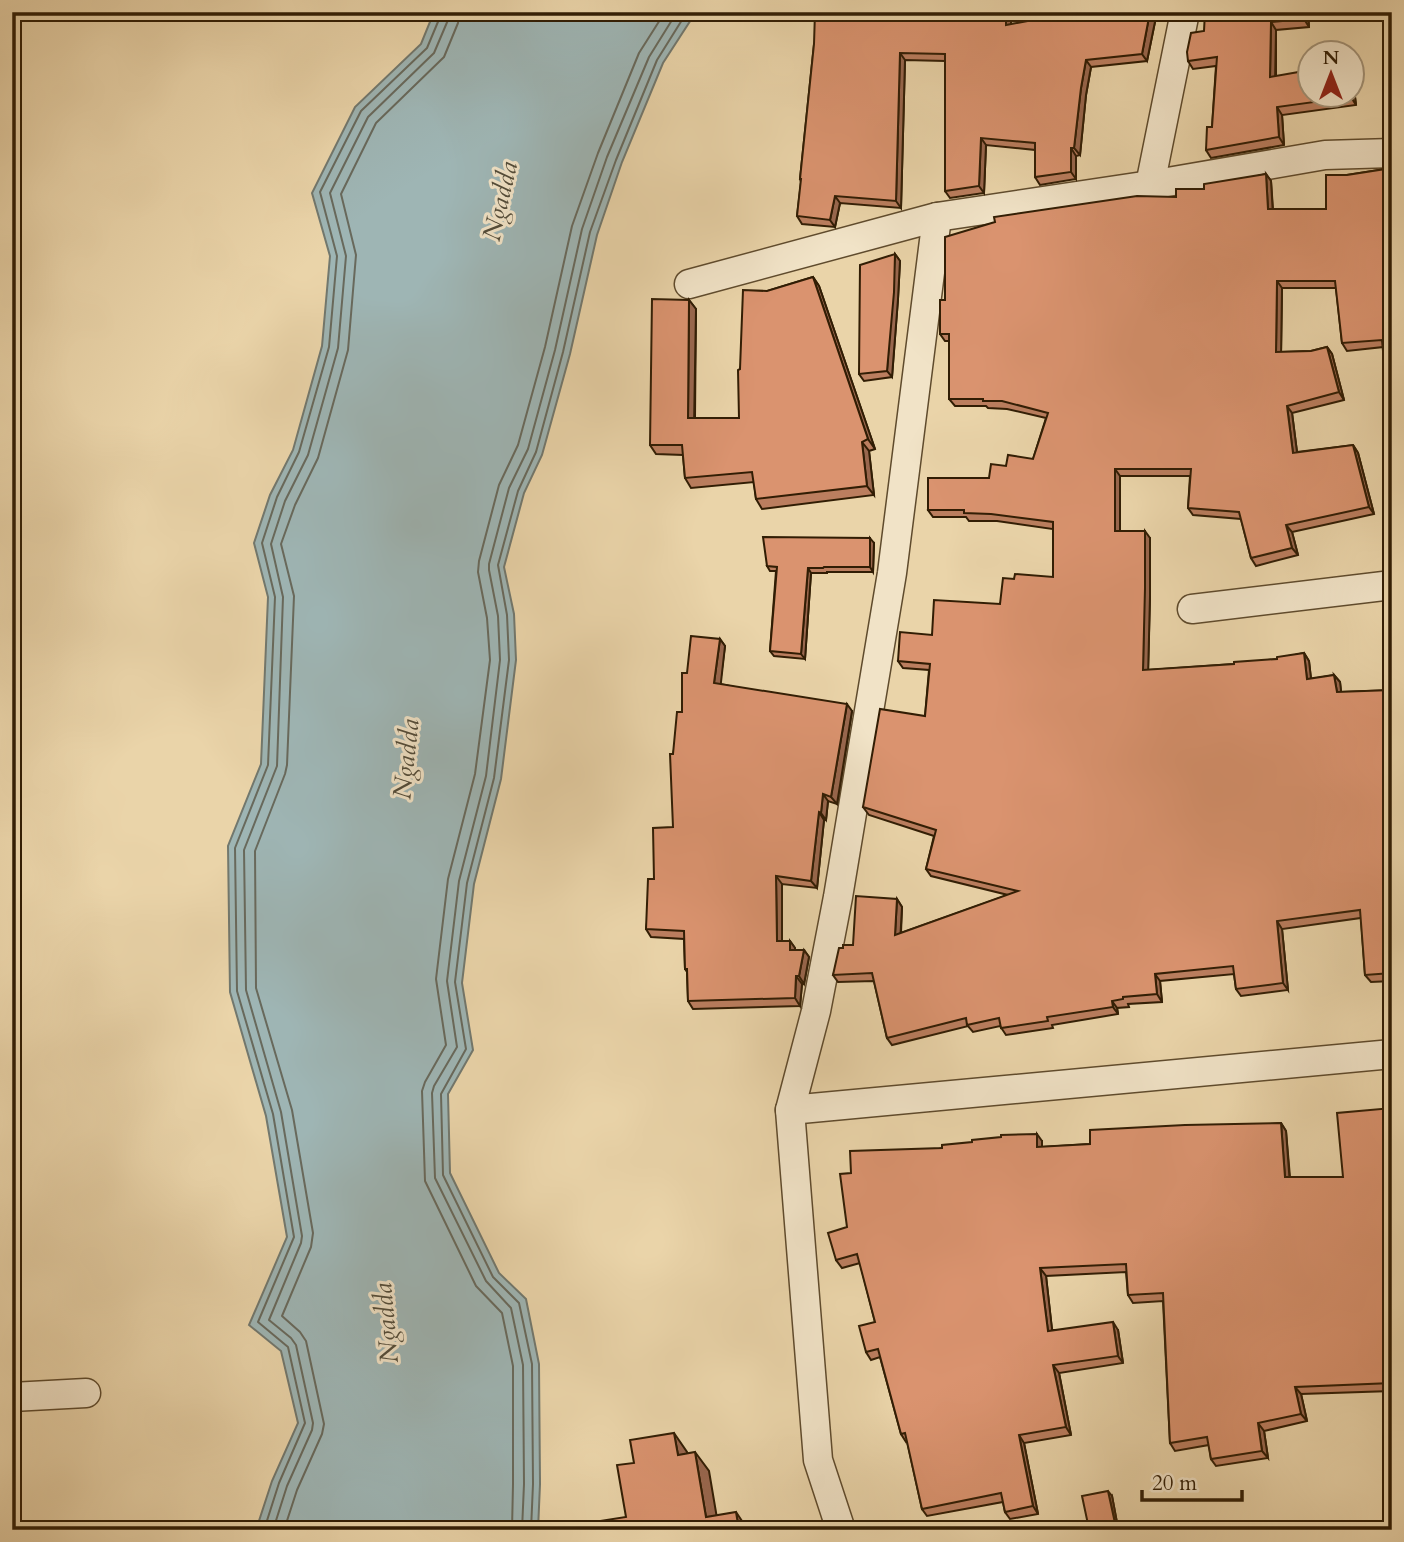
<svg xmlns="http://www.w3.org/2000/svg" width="1404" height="1542" font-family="Cardo,serif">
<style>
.water{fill:#9eb5b4;stroke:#72786e;stroke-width:2}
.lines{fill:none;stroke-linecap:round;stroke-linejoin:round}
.shore{stroke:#68695c;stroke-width:2}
.street-casing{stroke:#5f4b2d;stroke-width:31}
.street{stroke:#f1e3c7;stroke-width:28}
.wall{fill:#bb7e5f;stroke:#311d04;stroke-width:2}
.shaded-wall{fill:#99674e;stroke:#311d04;stroke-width:2}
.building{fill:#da936f;stroke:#311d04;stroke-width:2}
.labels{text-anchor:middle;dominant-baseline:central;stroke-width:6;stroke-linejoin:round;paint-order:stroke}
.water-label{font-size:26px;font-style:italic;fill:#524b39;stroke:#f1e3c7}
</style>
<rect width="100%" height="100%" fill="#ead4a9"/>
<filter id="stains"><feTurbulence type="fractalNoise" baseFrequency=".00286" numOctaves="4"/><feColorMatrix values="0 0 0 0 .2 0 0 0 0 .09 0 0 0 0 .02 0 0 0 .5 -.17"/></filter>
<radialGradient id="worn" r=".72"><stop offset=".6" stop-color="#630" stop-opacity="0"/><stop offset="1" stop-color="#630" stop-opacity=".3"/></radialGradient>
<path class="water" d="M434,12h262l-33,51 -41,99 -25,73 -27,119 -28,101 -18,38 -20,74 10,47 2,46 -15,119 -27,105 -12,99 11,67 -25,44 2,79 49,100 27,26 13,65 1,120 -2,46h-282l16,-49 26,-58 -17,-72 -32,-26 38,-88 -21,-121 -36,-124 -2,-146 33,-82 7,-167 -14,-54 16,-48 23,-45 29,-104 8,-90 -18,-63 43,-86 66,-63z"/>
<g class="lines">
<g class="shore">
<path d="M264,1530l15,-47 26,-60 -17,-76 -30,-25 36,-85 -21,-123 -36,-123 -2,-143 33,-83 7,-168 -13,-54 15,-46 22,-45 30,-105 8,-91 -17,-64 41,-81 66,-63 13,-31v-5"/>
<path d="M273,1530l14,-44 25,-56 1,-7 -17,-78 -5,-7 -22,-18 32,-77 1,-7 -21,-124 -35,-122 -2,-140 33,-84 6,-169 -12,-53 14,-43 23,-46 30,-107 8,-92 -16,-63 38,-76 66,-64 14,-33 1,-8"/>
<path d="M284,1530l13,-40 25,-56 2,-10 -18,-83 -6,-9 -18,-16 29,-69 2,-14 -21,-123 -36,-122 -1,-137 30,-77 2,-9 7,-169 -13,-52 14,-39 23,-47 30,-108 8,-95 -15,-61 35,-71 68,-66 14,-34 1,-11"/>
<path d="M512,1530l1,-46v-118l-11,-53 -26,-27 -51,-105 -3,-90 3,-9 21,-37 -10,-66 12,-100 27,-105 15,-114 -3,-42 -9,-46 1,-11 20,-76 19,-40 27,-98 27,-121 26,-73 41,-100 26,-41"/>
<path d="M522,1530l2,-46 -1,-119 -12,-57 -25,-27 -51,-103 -3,-85 2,-7 23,-39 -10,-66 12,-100 27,-105 14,-116 -2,-44 -9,-46v-6l20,-76 19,-39 27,-99 27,-121 25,-72 42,-100 28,-45"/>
<path d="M531,1530l2,-46 -1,-120 -13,-61 -26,-26 -50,-102 -2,-81 25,-45 -11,-67 12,-99 27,-105 15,-118 -2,-45 -9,-50 20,-74 18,-39 27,-100 27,-120 26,-72 41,-100 30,-48"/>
</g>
<g class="street-casing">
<g id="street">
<path d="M1150,185l35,-173"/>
<path d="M689,284l248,-67 213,-32 175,-30 67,-2"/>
<path d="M1192,609l200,-24"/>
<path d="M790,1110l602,-56"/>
<path d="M12,1397l74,-4"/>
<path d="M841,1530l-23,-70 -28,-350 26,-99 22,-114 54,-324 45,-356"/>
</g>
</g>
<use href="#street" class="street"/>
</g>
<g class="wall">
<path d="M1011,12v12l146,-12 -10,49 -56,6 -5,28 -6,60 -4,1v23l-36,6 -5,-8v-27l-49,-5 -2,48 -34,5 -5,-7v-130l-40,-1 -4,148 -61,-5 -5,24 -33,-3 -5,-8 4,-34 -1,-3 14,-135z"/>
<path d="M1308,12l1,15 -33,3v46l76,18v-22l4,33 -74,10 2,30 -73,13 -5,-8 6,-23 4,-61 -23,3 -5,-8 16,-30z"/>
<path d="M1392,168l-9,179 -36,4 -5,-8 -6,-55h-54l-1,64 30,-1 16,-4 5,7 12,46 -52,13 5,39 56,-7 5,8 16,61 -82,18 6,23 -42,11 -5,-8 -10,-39 -48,-4 -5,-7 2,-32h-70v55l30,7v58l-2,74 86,-6 43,-5 27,-6 5,8 2,18 23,-4 6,7 1,10 51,-2v291l-21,1 -6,-7 -4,-57 -79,11 6,61 -47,6 -5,-7 -2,-15 -74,7 2,21 -34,2 1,3 -12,1 1,6 -66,11 1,3 -47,7 -6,-9 -27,6 -5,-6 -76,19 -5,-7 -13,-57 -36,1 -5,-7 10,-27 10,-3 44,-46 5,8 -1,26 107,-38 -77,-19 -5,-7 8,-33 -65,-21 -6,-8 62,-91 4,-46 -26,-2 -5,-7 34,-26 68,-31 14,-25 39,-2v-48l-56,-8h-28l-3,-4h-33l-5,-7 61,-32 17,-12 27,-7 13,-41 -39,-9 -19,-1 -2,-2h-31l-6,-7v-58h-4l-5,-7 5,-34 231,-103 28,-8 62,-15 5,7 2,28h53l21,-34z"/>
<path d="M895,254l5,7 -2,38 -6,78 -28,4 -5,-7z"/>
<path d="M813,277l6,9 56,163 -6,2 5,44 -112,14 -6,-10 -2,-17 -63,6 -6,-10 -2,-23 -27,-1 -6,-9 39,-145 7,9 -1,109h44l1,-49 27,-78z"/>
<path d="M874,543l-1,29h-46v1h-16l-6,86 -31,-3 -4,-5 6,-80h-6l-3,-5z"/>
<path d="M720,639l5,7 -5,38 132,27 -15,93 -9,-3 -2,19h-2l-7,68 -35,-4v57h8l5,7v2h9l5,7 -5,27h-2l-2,22 -107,3 -5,-8 -1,-29 -2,-3 -1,-30 -33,-2 -5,-8 8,-50 19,-52v-73l9,-42 5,-39z"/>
<path d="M1392,1108v283l-91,3 6,27 -43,10 4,27 -52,8 -5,-7 -2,-14 -34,6 -5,-8 -7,-142 -30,2 -5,-8 -2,-23 -80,4 6,54h66l5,33 -64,10 12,62 -47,8 14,71 -28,5 -5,-7 -2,-10 -76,14 -5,-7 -15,-68 -1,1 -5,-8 -21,-77 -9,3 -5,-8 9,-30 -15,-59 -18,5 -6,-8 11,-33 4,-54 91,-25 100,-7v6l48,-3 191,-21 5,8 4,46h53z"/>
<path d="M1112,1496l6,32 -8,2h-20l-1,-1z"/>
</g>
<g class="shaded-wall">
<path d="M1006,12h5v21l-5,-8z"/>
<path d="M1150,12h7l-10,49 -5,-7z"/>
<path d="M1303,12h5l1,15 -5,-8z"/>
<path d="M1271,22l5,8 -1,54 -5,-7z"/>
<path d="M900,53l5,7 -4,148 -5,-7z"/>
<path d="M1086,60l5,7 -5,28 -6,60 -6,-7 7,-60z"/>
<path d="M1352,72l4,33 -5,-8z"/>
<path d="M1277,107l5,8 2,30 -5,-8z"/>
<path d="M981,138l5,7 -2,48 -5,-7z"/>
<path d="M1071,148l5,8v23l-5,-7z"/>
<path d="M1266,174l5,7 2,35 -5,-7z"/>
<path d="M835,196l5,7 -5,24 -5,-7z"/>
<path d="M895,254l5,7 -2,38 -6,78 -5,-6z"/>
<path d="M813,277l6,9 56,163 -7,-10z"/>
<path d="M1277,281l5,7 -1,71 -5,-7z"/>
<path d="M689,300l7,9 -2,119 -6,-10z"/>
<path d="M1327,347l5,7 12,46 -5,-8z"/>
<path d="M1287,406l5,7 6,47 -5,-7z"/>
<path d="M862,442l7,9 5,44 -7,-9z"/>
<path d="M1353,445l5,8 16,61 -5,-7z"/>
<path d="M1115,469l5,7v62l-5,-7z"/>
<path d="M1286,525l6,7 6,23 -6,-7z"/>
<path d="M1145,531l5,7v58l-2,82 -5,-8z"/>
<path d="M870,538l4,5 -1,29 -3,-5z"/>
<path d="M808,568l3,5 -6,86 -4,-5z"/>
<path d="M720,639l5,7 -5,45 -6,-8z"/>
<path d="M1304,653l5,8 3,26 -5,-8z"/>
<path d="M1334,675l6,7 2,17 -5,-7z"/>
<path d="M847,704l5,7 -15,93 -6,-7z"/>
<path d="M823,794l5,7 -2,19 -5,-7z"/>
<path d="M819,812l5,8 -7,68 -6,-7z"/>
<path d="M776,876l6,8v64l-5,-7z"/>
<path d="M897,899l5,8 -2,36 -5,-8z"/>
<path d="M1277,921l5,8 6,61 -5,-7z"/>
<path d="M790,941l5,7v10l-5,-8z"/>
<path d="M804,950l5,7 -5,27 -5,-8z"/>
<path d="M1155,974l5,7 2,21 -5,-8z"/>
<path d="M796,976l6,8 -2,22 -5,-8z"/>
<path d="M1112,1001l5,7 1,6 -5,-7z"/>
<path d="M1281,1123l5,8 4,54 -5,-8z"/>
<path d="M1037,1134l5,7v14l-5,-8z"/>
<path d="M1040,1268l6,8 7,62 -5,-7z"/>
<path d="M1113,1322l5,8 5,33 -5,-7z"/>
<path d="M1053,1365l6,8 12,62 -5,-8z"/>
<path d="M1295,1387l6,7 6,27 -6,-7z"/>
<path d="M1258,1423l6,8 4,27 -6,-7z"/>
<path d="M674,1433l13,19 4,22 -13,-19z"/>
<path d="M1019,1435l5,8 14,71 -5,-8z"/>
<path d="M695,1452l14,19 10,59 -13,-13z"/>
<path d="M1108,1491l4,5 6,32 -3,-5z"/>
<path d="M736,1512l12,18h-9z"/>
</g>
<g class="building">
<path d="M815,12h191v13l59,-11v-2h85l-8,42 -56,6 -5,28 -7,60h-3v24l-36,5v-34l-54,-5 -2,48 -34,5v-137l-45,-1 -4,148 -61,-5 -5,24 -33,-4 4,-37h-1l14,-135z"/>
<path d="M1205,12h98l1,7 -33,3 -1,55 40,-7v24h41v3l-74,10 2,30 -73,13 1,-23h5l5,-70 -29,4 -1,-9 4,-19 13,-2z"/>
<path d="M1383,12h9v35l-1,1z"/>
<path d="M1392,168v284l-10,-112 -40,3 -7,-62h-58l-1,71 35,-1 16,-4 12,45 -52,14 6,47 60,-8 16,62 -83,18 6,23 -41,10 -12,-46 -51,-4 3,-39h-76v62h30v57l-2,82 91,-6v-2l43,-3v-2l27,-4 3,26 27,-4 3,17 55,-2v283l-27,2 -5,-65 -83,11 6,62 -47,6 -3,-23 -78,8 2,20 -34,3v2l-11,2 1,6 -66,10 1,4 -47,7 -2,-10 -32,7 -1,-7 -79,20 -15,-65 -39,2 6,-27h4v-3h10l3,-49 41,3 -2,36 123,-44 -92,-22 10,-39 -73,-23 17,-98 45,7 5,-52 -32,-3 2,-29 32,3 2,-35 66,4 3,-26 11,1 1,-5 38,3v-55l-62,-8 -27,-1v-3h-36v-32h61l2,-14 15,2 2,-11 25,4 15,-46 -46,-12h-19v-2h-34v-65h-9v-34h5v-63l50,-15 -1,-5 143,-21 39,1v-8h28v-5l62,-10 2,35h58v-34h21z"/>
<path d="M895,254l-1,38 -7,79 -28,3 1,-109z"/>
<path d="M813,277l55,162 -6,3 5,44 -111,13 -4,-27 -67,6 -3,-33h-32l2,-146 37,1 -1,118h51l-1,-48 2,-1 3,-79 24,1z"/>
<path d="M763,537l107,1v29h-46l-1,1h-15l-7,86 -31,-3 7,-84 -10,-1z"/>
<path d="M691,636l29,3 -6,44 133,21 -16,93 -8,-3 -2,19 -2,-1 -8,69 -35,-5 1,65h13v9h14l-5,26h-3l-1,22 -107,3 -1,-32h-2l-1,-38 -38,-2 2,-50h6l-1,-51 20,-1 -3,-73h3l4,-42h5v-39h5z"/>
<path d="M1387,642h5v36z"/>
<path d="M1392,1108v275l-97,4 6,27 -43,9 4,28 -51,8 -4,-22 -37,6 -7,-150 -35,2 -2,-31 -86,4 8,63 65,-9 5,34 -65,9 13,62 -47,8 14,71 -28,6 -4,-19 -79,16 -17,-76 -4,1 -23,-85 -12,3 -7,-26 16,-4 -18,-68 -21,6 -8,-27 19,-6 -7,-53 11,-1 -1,-22 92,-3v-3l30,-3v-2l29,-3v-2l36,-1v13l53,-3v-14l95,-5 96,-2 4,54h58l-6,-64z"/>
<path d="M674,1433l4,22 17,-3 11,65 30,-5 3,18h-151l-1,-7 39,-6 -9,-52 17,-2 -4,-23z"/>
<path d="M1108,1491l7,32 -26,6 -7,-33z"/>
</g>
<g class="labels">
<g class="water-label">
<text transform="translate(500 201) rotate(-77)">Ngadda</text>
<text transform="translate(406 759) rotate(-84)">Ngadda</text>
<text transform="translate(386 1323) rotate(-95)">Ngadda</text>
</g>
</g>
<rect width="1404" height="1542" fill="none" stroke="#ead4a9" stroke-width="42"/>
<rect x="14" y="14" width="1376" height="1514" fill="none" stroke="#311d04" stroke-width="3.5"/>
<rect x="21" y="21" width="1362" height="1500" fill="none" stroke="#311d04" stroke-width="2"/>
<g transform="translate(1331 74)"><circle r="33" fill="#f1e3c7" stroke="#a49479" stroke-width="2"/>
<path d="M0-5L12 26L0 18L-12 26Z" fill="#8f2418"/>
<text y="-10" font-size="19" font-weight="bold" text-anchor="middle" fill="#311d04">N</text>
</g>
<path d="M1142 1490v10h100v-10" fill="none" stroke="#311d04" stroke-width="3.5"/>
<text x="1152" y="1490" font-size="21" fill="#311d04" stroke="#f1e3c7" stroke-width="5" paint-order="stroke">20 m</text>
<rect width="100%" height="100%" filter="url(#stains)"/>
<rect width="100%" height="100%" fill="url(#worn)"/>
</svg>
